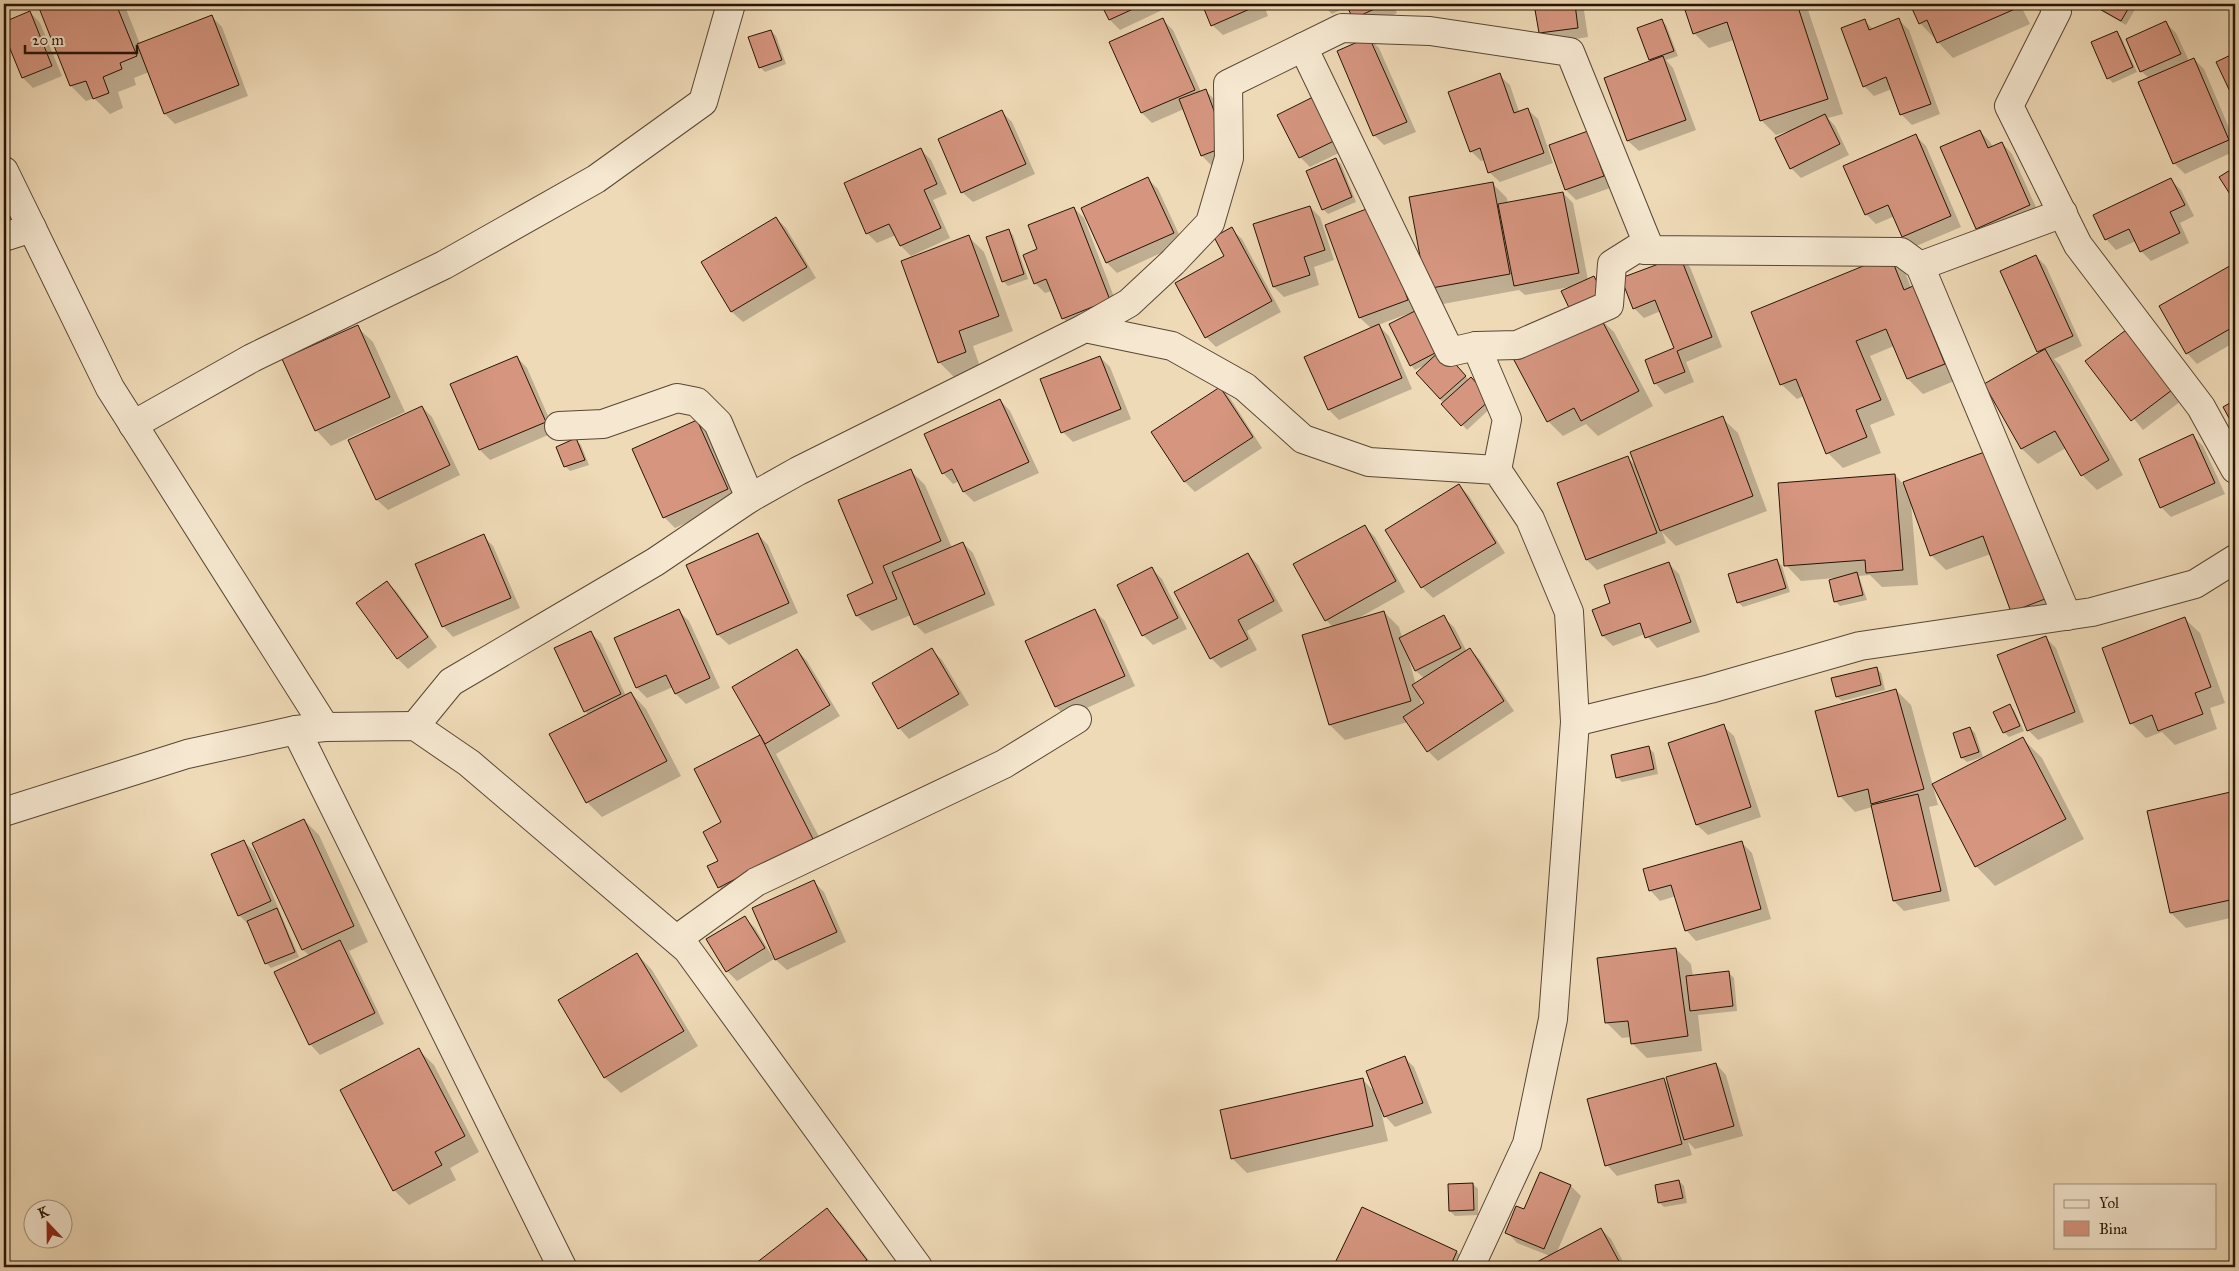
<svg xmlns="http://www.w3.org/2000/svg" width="2239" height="1271" font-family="'IM FELL Great Primer',serif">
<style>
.shadow{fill:#0003;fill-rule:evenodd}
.building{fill:#d5957f;stroke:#271405}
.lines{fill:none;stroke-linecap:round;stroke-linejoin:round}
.minor-casing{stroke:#594632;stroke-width:30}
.minor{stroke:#f5e7d0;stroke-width:28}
</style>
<rect width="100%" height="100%" fill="#efdab7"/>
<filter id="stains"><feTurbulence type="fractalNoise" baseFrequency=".004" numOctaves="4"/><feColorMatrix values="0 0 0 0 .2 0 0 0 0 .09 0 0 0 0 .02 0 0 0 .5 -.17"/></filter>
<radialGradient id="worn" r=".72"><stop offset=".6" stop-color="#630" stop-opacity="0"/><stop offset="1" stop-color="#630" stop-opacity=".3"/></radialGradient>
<g class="shadow">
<path d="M52,4h72l16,40 72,-27 10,10 26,69 -73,28 -10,-10 -16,-42 -15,6 2,7 -18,7 5,16 -13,6 -16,-16 -8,3 -15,-15 -31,-78z"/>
<path d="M1102,4h73l-55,26 -10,-10z"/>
<path d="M1203,4h71l-9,4 3,8 -45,19 -11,-10z"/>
<path d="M1322,4h71l4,9 -33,16 -16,-23 -16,8z"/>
<path d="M1535,4h48l5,33 -38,6 -10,-10z"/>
<path d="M1684,4h122l37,110 -15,4 7,8 14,29 -48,23 -10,-10 -3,-37 -12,4 -15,-15 -27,-80 -25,8 -15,-15z"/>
<path d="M1911,4h109l10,20 -77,34 -33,-35z"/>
<path d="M2100,4h35l2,2 -11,19 -23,-13 -5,-5z"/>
<path d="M30,12l10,11 22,53 -29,12 -10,-10 -19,-47v-8z"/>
<path d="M1162,19l11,11 28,62 5,-1 10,10 21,56 -25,9 -10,-10 -18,-47 -32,14 -10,-10 -31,-71z"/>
<path d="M1661,20l5,5 12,31 -12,4 7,8 23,62 -57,21 -11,-10 -22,-62 46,-17 -2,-3z"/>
<path d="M1864,20l9,9 26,-9 10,10 31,84 -28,11 -11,-11 -9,-25 -18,7 -10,-10z"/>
<path d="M2166,23l10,10 13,28 5,-2 10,10 31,73v9l-50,23 -11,-11 -35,-81 10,-4 -8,-7z"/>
<path d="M771,31l5,5 10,28 -21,8 -5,-5z"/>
<path d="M2117,33l4,4 16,35 -24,11 -5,-5z"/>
<path d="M1369,38l10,10 37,84 -32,13 -10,-10z"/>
<path d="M1499,75l11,10 9,27 8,-3 11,10 15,44 -53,19 -11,-10 -4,-12 -4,1 -10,-10z"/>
<path d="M1002,112l10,10 23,52 -62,28 -11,-10z"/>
<path d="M1279,115l70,33 -39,19 -10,-10z"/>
<path d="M1980,131l10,11 3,5 9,-4 10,11 28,62 -52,22 -11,-10z"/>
<path d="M1916,136l10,10 35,81 -47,20 -10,-10 -9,-21 -19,8 -10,-10z"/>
<path d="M1598,143l15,44 -37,13 -10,-10 -15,-44z"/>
<path d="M921,150l10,10 16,34 -14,6 17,38 -39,18 -10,-10 -5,-11 -19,8 -10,-10z"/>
<path d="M1336,160l5,4 15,38 -28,12 -5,-5z"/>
<path d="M1148,179l10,10 25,54 -66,30 -10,-10 -25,-55z"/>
<path d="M2171,180l10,10 13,26 -14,7 9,20 -38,18 -10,-10 -5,-10 -20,9 -10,-11z"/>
<path d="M1492,183l15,15 1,6 55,-11 10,10 15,77 6,-3 5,5 -74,13 -6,-5 -76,14 -15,-15z"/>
<path d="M1310,207l10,10 14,43 -20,7 5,18 -35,12 -10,-10z"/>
<path d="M1074,208l10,10 35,92 -46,18 -10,-10 -11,-27 -7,2 -10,-10 4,-33z"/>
<path d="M1373,208l74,148 22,24 26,24 -28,26 -50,-57 8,-8 -10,5 -4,-5 -1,-52 -32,12 11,11 23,53 -73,31 -10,-10 43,-81 -12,-11 -34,-93z"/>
<path d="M776,218l10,10 30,50 -73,44 -11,-10 -30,-50z"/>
<path d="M1231,229l11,10 39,73 -65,35 -10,-10z"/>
<path d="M1008,230l5,5 15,44 -20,7 -5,-5z"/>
<path d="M969,237l15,15 29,79 -40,15 7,21 -26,10 -15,-15z"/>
<path d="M2036,256l10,10 36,80 -28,13 6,6 63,110 -26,15 -15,-15 -16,-27 -28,16 -16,-15 -37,-65 55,-31 -38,-81z"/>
<path d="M1680,257l10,10 32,80 -36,15 8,20 -29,12 -10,-11 20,-34 -14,-38 -17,7 -10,-10z"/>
<path d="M1890,257l15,15 6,16 17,15 31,76 -36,15 -15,-15 -14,-33 -24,10 25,59 -25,10 11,28 -38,15 -15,-15 -24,-57 -7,3 -16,-15z"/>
<path d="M2235,265v77l-38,22 -10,-11 -27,-47z"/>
<path d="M1598,317l16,15 39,74 -55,30 -12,-12 -23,12 -15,-15z"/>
<path d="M357,327l16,15 32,70 -74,34 -15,-16z"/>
<path d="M2126,332l55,69 -38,29 -56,-69z"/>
<path d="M517,357l10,11 28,64 -65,28 -10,-10z"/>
<path d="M1100,357l10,10 21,52 -58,23 -10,-10z"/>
<path d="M1220,388l10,10 32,50 -67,44 -10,-10 -32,-50z"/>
<path d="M1000,400l10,11 29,62 -65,29 -10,-10 -5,-11 -6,3 -10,-11z"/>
<path d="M422,407l10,10 28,58 -72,35 -11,-10 -27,-59z"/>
<path d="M1722,418l16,15 29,78 -91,35 -14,-14 4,11 -69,27 -10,-10 41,-102 8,8z"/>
<path d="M697,422l10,10 30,68 -62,28 -11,-11 -30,-67z"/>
<path d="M2193,436l10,10 22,48 -54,23 -10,-10z"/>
<path d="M576,440l5,5 8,20 -19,6 -4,-4 -8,-20z"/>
<path d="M1990,451l69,163 -32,12 -36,-72 -45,16 -15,-15 -20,-52 7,82 -36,2 -12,-12 -11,1 8,24 -27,6 -4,-4 -6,-21 5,-3 -34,3 -15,-16 109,-90 8,9z"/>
<path d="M910,470l15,15 27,63 11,-5 10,10 22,52 -70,29 -10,-10 -4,-9 -39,16 -15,-15 -8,-21 26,-11z"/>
<path d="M1459,485l10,11 36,57 -72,45 -11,-11 -35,-57z"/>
<path d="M1365,527l10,10 30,55 -50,28 29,-8 15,15 3,10 41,-20 11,10 13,25 3,-3 10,11 34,51 -76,50 -10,-10 -20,-29 -63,18 -15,-15 3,-98 -7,-7zM1408,656l8,15 9,8 -9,6zM1419,694l7,9 -4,3z"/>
<path d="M758,534l10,11 30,68 -69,32 -11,-10 -30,-70z"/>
<path d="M483,536l10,10 27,62 -67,29 -10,-11z"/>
<path d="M1248,554l10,11 25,46 -36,20 10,19 -36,18 -10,-10z"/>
<path d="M1777,561l5,5 8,26 -47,15 -5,-5z"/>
<path d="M1669,564l10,10 21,58 -43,16 -12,-14 -32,12 -10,-10 -9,-25 18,-7z"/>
<path d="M1152,569l10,10 25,50 -34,16 -10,-10z"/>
<path d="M387,582l10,10 40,55 -29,22 -10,-10 -40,-56z"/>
<path d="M679,611l10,10 31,67 -34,16 -10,-10 -3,-7 -26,11 -10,-10 -22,-49z"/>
<path d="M1095,611l10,10 30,65 -68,31 -11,-10 -29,-66z"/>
<path d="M2184,618l16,15 25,70 -15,5 7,21 -42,16 -13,-13 -16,6 -15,-15z"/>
<path d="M590,632l11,11 25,53 5,-3 15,16 35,67 -79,41 -15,-15 2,-87 -4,-4z"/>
<path d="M2046,638l10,10 28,74 -46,18 -10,-10z"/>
<path d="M797,650l10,11 33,55 -64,38 52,100 -94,48 -15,-15 3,-64 38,-86 5,5z"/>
<path d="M932,650l10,10 27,45 -60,34 -10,-11 -26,-44z"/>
<path d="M1876,668l5,5 4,17 -43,11 -5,-4z"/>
<path d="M1896,690l15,15 27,100 -9,2 21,94 -46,10 -10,-10 -22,-94 -17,5 -15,-16z"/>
<path d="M2009,705l5,5 10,21 -15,6 -5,-5z"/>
<path d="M1723,726l11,10 27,81 -53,18 -11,-10 -27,-81z"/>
<path d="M1970,728l5,5 8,24 -16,5 -5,-4z"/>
<path d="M2023,739l19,19 42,81 -89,47 -19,-20z"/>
<path d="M1649,748l5,5 4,21 -36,8 -5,-5z"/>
<path d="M2235,792v125l-49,11 -15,-15 -23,-101z"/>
<path d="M304,820l15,15 49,107 -19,9 35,73 -64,31 -10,-11v-88l-7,-6 -49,-107z"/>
<path d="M243,841l11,10 45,106 -28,11 -5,-5 -16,-37 -11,-11z"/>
<path d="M1742,843l10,10 19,66 -75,22 -10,-11 -10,-34 -16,5 -10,-11z"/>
<path d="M814,882l10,10 22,50 -59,28 -11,-10 -23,-51z"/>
<path d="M745,918l10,10 19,31 -37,22 -10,-10z"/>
<path d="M1676,949l15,15 2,13 36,-4 5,5 3,33 -39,4 4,36 -55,7 -15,-15 -1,-6 -9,1 -16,-16z"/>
<path d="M637,954l15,16 46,76 -77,47 -16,-15 -46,-78z"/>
<path d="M419,1050l15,15 45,87 -29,16 6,12 -47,25 -15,-15z"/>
<path d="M1404,1057l10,10 18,46 -37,14 -10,-11 -2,-5h-2l7,30 -141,32 -15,-15 130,-79 14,14z"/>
<path d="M1716,1064l10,11 17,61 -48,13 -7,-7 4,13 -75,21 -10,-11 57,-85 6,6z"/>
<path d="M1540,1173l31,13 10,10 -24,56 44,-23 10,10 15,28h-90l-1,-3 15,-8 -33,-13 -10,-11 18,-21z"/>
<path d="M1679,1181l5,5 3,17 -23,4 -5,-5z"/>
<path d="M1473,1184l5,5v26l-23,1 -5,-5z"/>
<path d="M1362,1209l95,43 14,15h-136z"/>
<path d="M827,1210l15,15 32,42 -122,-1z"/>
</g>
<g class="building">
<path d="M48,4h68l21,52 -17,7 2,6 -19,8 6,16 -16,6 -7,-18 -16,5 -31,-78z"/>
<path d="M1101,4h43l-35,16z"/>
<path d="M1202,4h56l1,1 -48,21z"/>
<path d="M1346,4h39l-32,15z"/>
<path d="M1534,4h41l3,24 -39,5z"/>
<path d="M1683,4h114l31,95 -68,22 -33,-99 -34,12z"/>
<path d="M1910,4h103l2,5 -78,34 -10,-23 -8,4z"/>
<path d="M2098,4h33l-10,17 -25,-14z"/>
<path d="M30,11l22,55 -30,12 -18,-44v-12z"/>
<path d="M212,15l27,70 -75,29 -27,-70z"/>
<path d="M1163,18l32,72 -54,23 -32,-71z"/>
<path d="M1899,18l32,86 -31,11 -14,-38 -23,10 -22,-59 24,-9 4,11z"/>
<path d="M1662,19l12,32 -25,9 -12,-32z"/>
<path d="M2166,21l15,33 -41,18 -14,-33z"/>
<path d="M771,30l11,30 -23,8 -11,-31z"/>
<path d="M2117,31l16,36 -26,12 -16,-37z"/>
<path d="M1369,37l38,85 -34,14 -36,-85z"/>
<path d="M2235,53v49l-19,-40z"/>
<path d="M1663,56l23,64 -59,21 -23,-63z"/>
<path d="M2194,58l35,82 -56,24 -35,-82z"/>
<path d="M1500,73l14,40 14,-5 16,45 -56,20 -8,-25 -10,4 -22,-60z"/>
<path d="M1206,89l21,57 -26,10 -22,-57z"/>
<path d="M1319,94l21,44 -41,20 -22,-43z"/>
<path d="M1002,110l24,54 -65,29 -23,-54z"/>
<path d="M1825,114l15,30 -50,25 -15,-31z"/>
<path d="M1980,130l8,18 14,-6 28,63 -54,24 -36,-82z"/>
<path d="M1588,131l16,45 -39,14 -16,-45z"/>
<path d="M1916,134l35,82 -49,21 -14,-32 -23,10 -22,-49z"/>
<path d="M921,148l16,36 -13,6 17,38 -41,18 -11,-22 -23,10 -22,-51z"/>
<path d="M1336,158l16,39 -30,13 -16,-39z"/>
<path d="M2235,167v35l-16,-25z"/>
<path d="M1148,177l26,56 -68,30 -25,-55z"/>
<path d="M2171,178l14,27 -15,7 10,21 -40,19 -11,-23 -24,11 -12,-25z"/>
<path d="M1493,182l17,92 -84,15 -17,-92z"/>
<path d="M1563,192l16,81 -65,13 -16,-82z"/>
<path d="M1310,206l15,44 -21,7 6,18 -37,12 -20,-63z"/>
<path d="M1374,206l34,94 -49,18 -34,-93z"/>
<path d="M1074,207l36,93 -48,19 -16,-40 -12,5 -11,-29 14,-6 -9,-24z"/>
<path d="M776,217l31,50 -76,45 -30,-50z"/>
<path d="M1232,227l40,74 -67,37 -30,-55 49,-27 -10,-19z"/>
<path d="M1009,229l15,45 -22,8 -16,-45z"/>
<path d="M969,235l30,81 -40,15 7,21 -28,11 -37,-102z"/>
<path d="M1890,255l14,35 9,-4 32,78 -38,15 -21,-50 -30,12 25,59 -25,10 11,27 -41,17 -30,-75 -16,6 -29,-73z"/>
<path d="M2036,255l37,81 -36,16 -37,-81z"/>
<path d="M1680,256l32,81 -35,14 8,21 -31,12 -9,-24 29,-12 -19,-48 -22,9 -12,-31z"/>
<path d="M2235,263v63l-49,28 -27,-48z"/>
<path d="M1594,276l11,22 -33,16 -11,-23z"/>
<path d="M1417,310l20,42 -27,14 -21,-42z"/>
<path d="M1599,315l40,76 -58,30 -7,-13 -27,14 -33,-62z"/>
<path d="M1379,324l23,54 -74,32 -24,-53z"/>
<path d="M358,325l32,72 -75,34 -33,-72z"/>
<path d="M2126,330l46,60 -41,31 -46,-60z"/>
<path d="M1442,349l24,27 -26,23 -24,-26z"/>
<path d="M2045,349l64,111 -28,16 -26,-45 -34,18 -37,-65z"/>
<path d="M517,356l29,66 -67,28 -29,-66z"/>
<path d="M1100,356l21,53 -60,24 -21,-54z"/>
<path d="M1471,377l20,22 -30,27 -20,-22z"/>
<path d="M1220,387l33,50 -69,45 -33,-50z"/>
<path d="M1000,399l29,63 -66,30 -11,-23 -10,5 -18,-40z"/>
<path d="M2235,400v29l-12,-22z"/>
<path d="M422,406l28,59 -74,35 -28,-60z"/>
<path d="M1723,416l30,80 -93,35 -30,-79z"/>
<path d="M697,420l31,69 -65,29 -31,-69z"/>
<path d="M2193,434l22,49 -55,25 -21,-49z"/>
<path d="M576,438l9,22 -21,7 -8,-20z"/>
<path d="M1990,450l55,149 -34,13 -28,-76 -53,20 -27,-74z"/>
<path d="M1628,456l29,77 -71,27 -29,-77z"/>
<path d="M911,469l30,72 -58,25 14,33 -41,17 -9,-21 26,-12 -35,-83z"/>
<path d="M1895,474l8,96 -37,3 -1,-13 -81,6 -6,-83z"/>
<path d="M1459,484l37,59 -75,45 -36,-58z"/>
<path d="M1365,525l31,56 -71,40 -32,-57z"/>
<path d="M758,533l31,70 -72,32 -31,-70z"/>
<path d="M484,534l27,64 -69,29 -27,-63z"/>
<path d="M963,542l22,52 -71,31 -22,-53z"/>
<path d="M1248,553l26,48 -36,19 10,19 -38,20 -36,-67z"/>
<path d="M1777,559l9,29 -49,15 -9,-29z"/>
<path d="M1669,562l22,60 -46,16 -5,-15 -38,13 -10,-26 18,-7 -6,-18z"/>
<path d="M1152,567l26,51 -36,18 -25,-51z"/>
<path d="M1857,572l6,23 -29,7 -5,-22z"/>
<path d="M387,581l41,56 -31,22 -41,-56z"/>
<path d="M679,609l31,69 -35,16 -9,-19 -30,13 -22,-50z"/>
<path d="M1095,609l30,67 -70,31 -30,-66z"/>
<path d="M1384,611l27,90 -82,24 -27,-90z"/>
<path d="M1444,615l17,33 -46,23 -16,-33z"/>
<path d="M2185,617l26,70 -16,6 8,21 -45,17 -6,-16 -22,9 -28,-76z"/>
<path d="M591,631l30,63 -37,18 -30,-64z"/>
<path d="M2046,636l29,76 -48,19 -30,-76z"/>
<path d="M932,648l27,46 -61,35 -26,-46z"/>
<path d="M1470,648l34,53 -77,51 -24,-35 21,-14 -12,-18z"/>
<path d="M797,649l33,56 -65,39 -33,-57z"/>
<path d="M1877,667l4,18 -45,12 -5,-19z"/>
<path d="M1896,689l28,100 -53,15 -3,-15 -30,8 -23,-86z"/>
<path d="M631,692l36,69 -81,42 -37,-69z"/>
<path d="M2010,704l10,22 -17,7 -10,-21z"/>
<path d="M1724,724l27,83 -55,18 -28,-82z"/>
<path d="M1970,727l9,25 -18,6 -8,-25z"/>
<path d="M760,735l53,104 -95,49 -11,-22 11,-5 -15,-29 18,-10 -27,-53z"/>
<path d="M2023,737l43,82 -91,48 -43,-83z"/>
<path d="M1649,746l5,23 -38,9 -5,-23z"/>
<path d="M2235,791v108l-65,14 -23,-102z"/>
<path d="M1918,794l23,97 -48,10 -22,-96z"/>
<path d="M304,819l50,107 -52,24 -50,-107z"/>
<path d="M244,840l27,61 -33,15 -27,-62z"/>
<path d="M1742,841l19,68 -76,22 -14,-46 -22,6 -6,-22z"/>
<path d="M814,880l23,52 -62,28 -23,-52z"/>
<path d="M277,908l18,44 -30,12 -18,-43z"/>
<path d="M745,916l20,32 -39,24 -20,-33z"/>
<path d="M340,940l35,73 -66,32 -35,-73z"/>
<path d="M1676,948l12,88 -57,8 -3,-23 -23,2 -8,-65z"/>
<path d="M637,953l47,78 -80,47 -46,-78z"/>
<path d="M1729,971l4,35 -43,5 -4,-35z"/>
<path d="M419,1048l46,88 -30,16 7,13 -49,26 -53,-101z"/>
<path d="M1405,1056l18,47 -39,14 -18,-46z"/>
<path d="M1716,1063l18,63 -50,14 -18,-63z"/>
<path d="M1363,1078l10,48 -142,33 -11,-49z"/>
<path d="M1664,1078l18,66 -77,22 -18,-67z"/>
<path d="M1540,1172l31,13 -27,64 -39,-16 11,-27 8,3z"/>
<path d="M1679,1180l4,18 -25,5 -3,-18z"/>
<path d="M1473,1183l1,27 -25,1 -1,-27z"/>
<path d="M1362,1207l95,44 -7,16h-117z"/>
<path d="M827,1208l40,52 -10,7h-106z"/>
<path d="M1601,1228l21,39h-87l-2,-3z"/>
</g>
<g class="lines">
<g class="minor-casing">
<g id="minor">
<path d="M2053,4l4,7 -48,95 69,139 123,162 34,62"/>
<path d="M1303,47l147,305 26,-6 31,73 -10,51"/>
<path d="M4,171l106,217 215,339"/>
<path d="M4,237l28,-9"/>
<path d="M1647,242l-3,8 257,2 19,14 147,350"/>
<path d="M1920,266l143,-53"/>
<path d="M1085,328l44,-25 44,-41 37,-39 19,-65 -1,-74 114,-56 88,3 140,21 77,190 -35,22 -3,41 -92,40 -41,1"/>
<path d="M133,425l119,-67 192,-93 152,-86 107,-77 28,-98"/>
<path d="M559,426l44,-2 74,-26 20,4 21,21 32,75"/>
<path d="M1575,722l135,-33 150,-43 232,-34 103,-28 40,-25"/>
<path d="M415,726l36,-44 204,-120 95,-64 48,-27 287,-143 87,18 73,41 58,52 66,23 128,8 33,49 39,93 6,110 -22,297 -26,125 -57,123"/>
<path d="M296,730l266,537"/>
<path d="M4,812l183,-58 109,-24 29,-3 90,-1 54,37 218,186 231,318"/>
<path d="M677,939l79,-57 248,-118 73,-45"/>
</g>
</g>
<use href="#minor" class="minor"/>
</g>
<rect width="2239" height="1271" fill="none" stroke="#efdab7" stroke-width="20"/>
<rect x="5" y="5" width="2229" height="1261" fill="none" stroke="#271405" stroke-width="2.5"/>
<rect x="10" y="10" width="2219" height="1251" fill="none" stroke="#271405"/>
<rect x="2054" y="1184" width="162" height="65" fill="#f5e7d0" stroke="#a3937f"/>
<rect x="2064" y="1200" width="25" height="8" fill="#f5e7d0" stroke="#a3937f"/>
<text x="2099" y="1208" font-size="15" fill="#271405">Yol</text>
<rect x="2064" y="1221" width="25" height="15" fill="#d5957f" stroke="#a3937f"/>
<text x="2099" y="1234" font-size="15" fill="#271405">Bina</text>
<g transform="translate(48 1224) rotate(338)"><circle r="24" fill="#f5e7d0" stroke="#a3937f"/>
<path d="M0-4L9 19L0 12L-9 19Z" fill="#8f2418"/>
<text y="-8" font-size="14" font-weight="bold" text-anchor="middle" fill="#271405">K</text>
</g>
<path d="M25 45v8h112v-8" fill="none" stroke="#271405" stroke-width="2.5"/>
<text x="32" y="45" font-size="15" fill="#271405" stroke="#f5e7d0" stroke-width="4" paint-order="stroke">20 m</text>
<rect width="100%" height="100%" filter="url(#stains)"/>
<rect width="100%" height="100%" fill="url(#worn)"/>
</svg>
